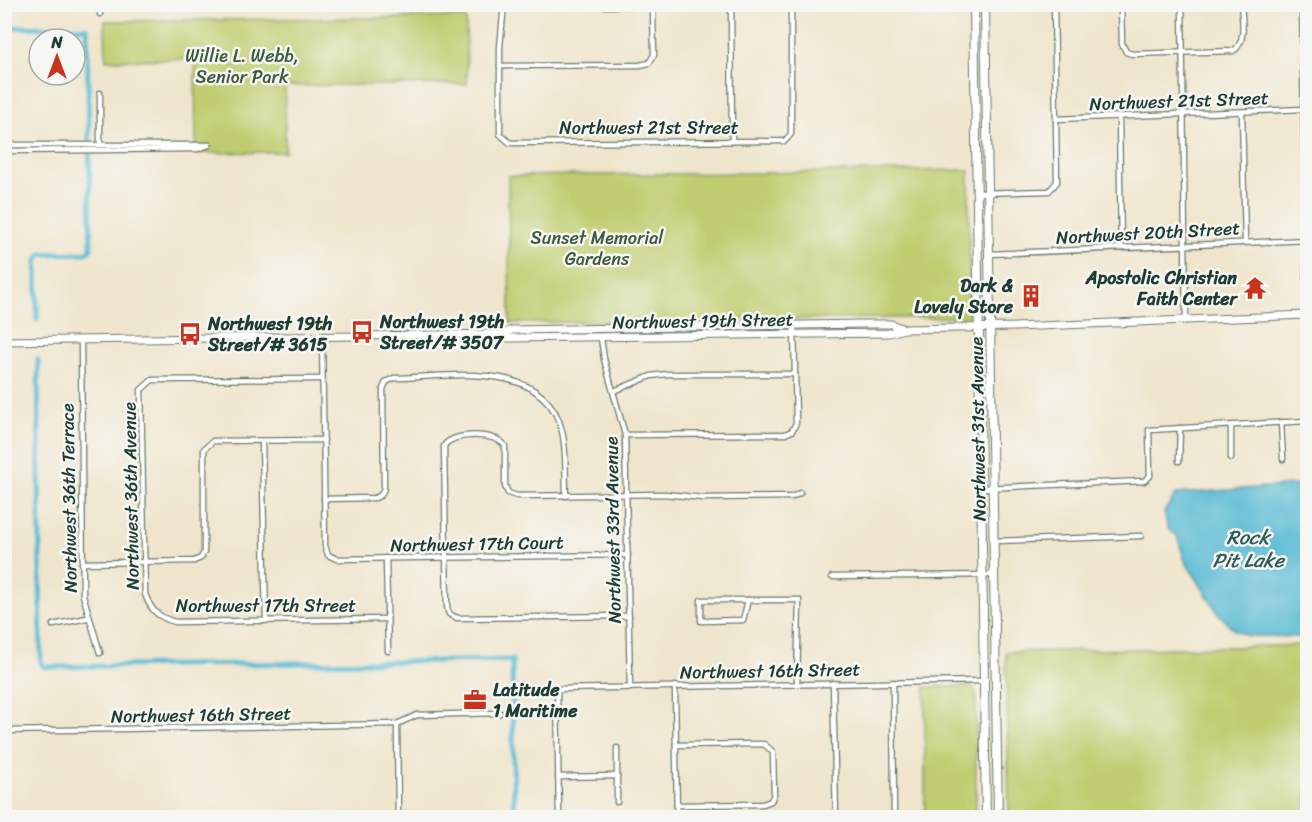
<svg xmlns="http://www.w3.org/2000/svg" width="1312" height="822" font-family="Sriracha,sans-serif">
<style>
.green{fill:#bfcd6f;stroke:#6f8552;stroke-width:1.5}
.water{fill:#54b9d3;stroke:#3a7b84;stroke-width:1.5}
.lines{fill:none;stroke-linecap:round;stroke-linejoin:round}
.canal{stroke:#54b9d3;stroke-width:5}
.street-casing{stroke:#687869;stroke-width:7}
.secondary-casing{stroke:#687869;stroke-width:9}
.primary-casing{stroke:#687869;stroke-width:10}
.street{stroke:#fff;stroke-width:4.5}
.secondary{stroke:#fff;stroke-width:7}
.primary{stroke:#fff;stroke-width:8}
.labels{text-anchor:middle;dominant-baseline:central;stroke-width:5;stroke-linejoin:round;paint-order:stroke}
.park-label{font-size:18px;fill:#3f5a40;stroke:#f6f6f2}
.street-label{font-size:18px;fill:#1f3d34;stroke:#f6f6f2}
.poi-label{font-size:18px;font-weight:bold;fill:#1f3d34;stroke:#f6f6f2;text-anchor:start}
.water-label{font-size:20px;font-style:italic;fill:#2c5c5c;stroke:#f6f6f2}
</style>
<rect width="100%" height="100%" fill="#f6f6f2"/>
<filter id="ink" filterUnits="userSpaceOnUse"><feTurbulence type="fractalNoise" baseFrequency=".0167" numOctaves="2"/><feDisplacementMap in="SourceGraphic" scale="12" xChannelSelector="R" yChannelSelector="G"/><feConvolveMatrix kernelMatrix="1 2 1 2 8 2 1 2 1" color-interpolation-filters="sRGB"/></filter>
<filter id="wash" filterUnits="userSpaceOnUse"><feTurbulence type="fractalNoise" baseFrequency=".008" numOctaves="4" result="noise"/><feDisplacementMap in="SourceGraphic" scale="24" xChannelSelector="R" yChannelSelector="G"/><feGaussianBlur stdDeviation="1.35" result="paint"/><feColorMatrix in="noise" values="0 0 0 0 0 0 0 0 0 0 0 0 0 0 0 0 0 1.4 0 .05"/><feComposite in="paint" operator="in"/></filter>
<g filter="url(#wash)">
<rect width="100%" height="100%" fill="#efe5cc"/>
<g class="green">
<path d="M466,17l1,67 -182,2v66l-89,1 -1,-94 -89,1 -1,-39z"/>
<path d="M969,170v147l-459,6 -2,-147z"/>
<path d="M1307,645v172h-298l-3,-165z"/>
<path d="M970,686l6,5v126h-51v-130z"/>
</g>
<path class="water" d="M1307,484v153l-60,-1 -13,-6 -16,-17 -33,-52 -8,-25 -9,-7 -4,-17 12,-18z"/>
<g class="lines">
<g class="canal">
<path d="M4,27l83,1 4,221 -5,4 -45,1 -4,6v60"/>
<path d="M38,360l3,302 3,5 468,-7 2,158"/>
</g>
</g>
</g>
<g filter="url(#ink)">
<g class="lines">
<g class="street-casing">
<g id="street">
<path d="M100,4v10"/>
<path d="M504,4l-4,43v87l10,9 275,-2 6,-7v-130"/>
<path d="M731,4l1,137"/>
<path d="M1121,4l1,40 4,8 6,2 101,-3c14,-8 9,-32 8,-47"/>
<path d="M1182,4l4,316"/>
<path d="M1302,4l5,311"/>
<path d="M500,66l140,-1 9,-2 5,-8 -1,-44 -6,-5 -143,-1"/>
<path d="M100,93v52"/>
<path d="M1242,113l3,129"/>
<path d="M1119,117l2,131"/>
<path d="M1056,119l248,-10"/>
<path d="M4,145h205"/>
<path d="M4,151l194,-2 11,-4"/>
<path d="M976,193l73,-2 8,-9 -3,-178"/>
<path d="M989,254l319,-14"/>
<path d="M322,337l3,209 3,9 9,4 291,-4"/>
<path d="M601,338l3,21 21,76 5,253"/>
<path d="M81,340l2,255 17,58"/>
<path d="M322,379l-170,1 -11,10 4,204c6,17 13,23 30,28l212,-3"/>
<path d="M614,391l37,-15 16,-2h128"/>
<path d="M1281,422l2,37"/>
<path d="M625,435l160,-1 7,-3 4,-8 -2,-99"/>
<path d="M262,441l4,179"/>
<path d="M1231,458v-32"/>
<path d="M1179,461l1,-33"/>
<path d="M982,488l162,-7 6,-5 -1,-46 157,-9"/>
<path d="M324,499l51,-1 6,-3 3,-7 -1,-99 3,-7 8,-4c56,-1 151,-20 168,53 5,21 3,44 4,65"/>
<path d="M995,541l146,-5"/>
<path d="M386,558l2,93"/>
<path d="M82,563l112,-2 7,-3 3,-6v-103l9,-8 111,-1"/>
<path d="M832,577l162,-2"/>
<path d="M701,600h47l-5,20 -42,1z"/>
<path d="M748,600h51l-2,84"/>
<path d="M629,616l-172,2 -8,-4 -2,-7 -3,-161c8,-14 53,-14 61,0v40l3,7 9,3 148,-2 38,4 89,-1 8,-4"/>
<path d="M53,625l34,-7"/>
<path d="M893,682l1,136"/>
<path d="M833,683l3,135"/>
<path d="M675,686l2,132"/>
<path d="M397,724l1,94"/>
<path d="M4,731l393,-7 20,-9 83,-2"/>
<path d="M676,745l88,-1 9,8 1,42 -3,7 -8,3 -86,1"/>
<path d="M617,748v54"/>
<path d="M558,777l59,-1"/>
<path d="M559,818l-2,-129 426,-8"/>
</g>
</g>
<g class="secondary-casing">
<g id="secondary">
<path d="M503,334l5,4 381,-5 15,-4 110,-2 294,-12"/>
<path d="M4,341l499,-7 9,-4 352,-6h27l13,5"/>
</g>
</g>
<g class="primary-casing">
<g id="primary">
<path d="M974,4l12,814"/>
<path d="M985,4l13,814"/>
</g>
</g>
<use href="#street" class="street"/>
<use href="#secondary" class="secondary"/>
<use href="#primary" class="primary"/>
</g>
</g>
<defs>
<g id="temple-bare" transform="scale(1.8)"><path d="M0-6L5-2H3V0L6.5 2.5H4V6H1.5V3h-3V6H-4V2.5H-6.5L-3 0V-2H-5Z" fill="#c8321e" stroke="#f6f6f2" stroke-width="2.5" paint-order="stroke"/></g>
<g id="building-bare" transform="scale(1.8)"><path d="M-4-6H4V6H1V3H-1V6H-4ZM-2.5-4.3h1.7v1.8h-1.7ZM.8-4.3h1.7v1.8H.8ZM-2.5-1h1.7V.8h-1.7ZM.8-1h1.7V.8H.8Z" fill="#c8321e" stroke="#f6f6f2" stroke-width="2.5" paint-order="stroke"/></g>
<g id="bus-bare" transform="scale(1.8)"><path d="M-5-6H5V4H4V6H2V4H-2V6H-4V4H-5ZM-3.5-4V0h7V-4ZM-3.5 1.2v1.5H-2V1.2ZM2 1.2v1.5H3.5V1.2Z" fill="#c8321e" stroke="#f6f6f2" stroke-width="2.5" paint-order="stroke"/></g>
<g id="office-bare" transform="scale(1.8)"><path d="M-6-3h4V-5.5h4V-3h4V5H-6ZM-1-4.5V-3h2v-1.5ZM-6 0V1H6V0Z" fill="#c8321e" stroke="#f6f6f2" stroke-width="2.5" paint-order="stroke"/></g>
</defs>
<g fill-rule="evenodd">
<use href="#temple-bare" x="1255" y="288"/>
<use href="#building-bare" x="1031" y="296"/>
<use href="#bus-bare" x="362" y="332"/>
<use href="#bus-bare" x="190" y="334"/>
<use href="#office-bare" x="475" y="700"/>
</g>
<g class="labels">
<g class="park-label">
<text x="242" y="56">Willie L. Webb,<tspan x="242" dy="21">Senior Park</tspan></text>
<text x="597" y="238">Sunset Memorial<tspan x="597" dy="21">Gardens</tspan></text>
</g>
<g class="street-label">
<text transform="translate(1179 101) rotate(-2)">Northwest 21st Street</text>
<text x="649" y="128">Northwest 21st Street</text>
<text transform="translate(1148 233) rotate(-3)">Northwest 20th Street</text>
<text transform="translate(703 321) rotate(-1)">Northwest 19th Street</text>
<text transform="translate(978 429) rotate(-91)">Northwest 31st Avenue</text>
<text transform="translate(131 496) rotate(-91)">Northwest 36th Avenue</text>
<text transform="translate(69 498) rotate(-91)">Northwest 36th Terrace</text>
<text transform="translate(613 530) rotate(-91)">Northwest 33rd Avenue</text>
<text transform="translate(477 544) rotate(-1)">Northwest 17th Court</text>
<text x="266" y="606">Northwest 17th Street</text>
<text transform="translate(770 671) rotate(-1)">Northwest 16th Street</text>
<text transform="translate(201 715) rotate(-1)">Northwest 16th Street</text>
</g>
<g class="poi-label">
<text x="1237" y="278" text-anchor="end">Apostolic Christian<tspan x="1237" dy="21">Faith Center</tspan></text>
<text x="1013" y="286" text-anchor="end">Dark &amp;<tspan x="1013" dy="21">Lovely Store</tspan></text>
<text x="380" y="322">Northwest 19th<tspan x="380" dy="21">Street/# 3507</tspan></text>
<text x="208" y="324">Northwest 19th<tspan x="208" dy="21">Street/# 3615</tspan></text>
<text x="493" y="690">Latitude<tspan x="493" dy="21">1 Maritime</tspan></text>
</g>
<g class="water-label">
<text x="1248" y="537">Rock<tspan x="1248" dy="23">Pit Lake</tspan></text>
</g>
</g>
<rect width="1312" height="822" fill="none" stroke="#f6f6f2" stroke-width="24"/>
<g transform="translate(57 57)"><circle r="28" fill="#f6f6f2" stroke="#a0aca6" stroke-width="1.5"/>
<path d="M0-4.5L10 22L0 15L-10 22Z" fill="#c8321e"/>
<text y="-9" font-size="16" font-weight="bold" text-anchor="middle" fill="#1f3d34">N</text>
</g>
</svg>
